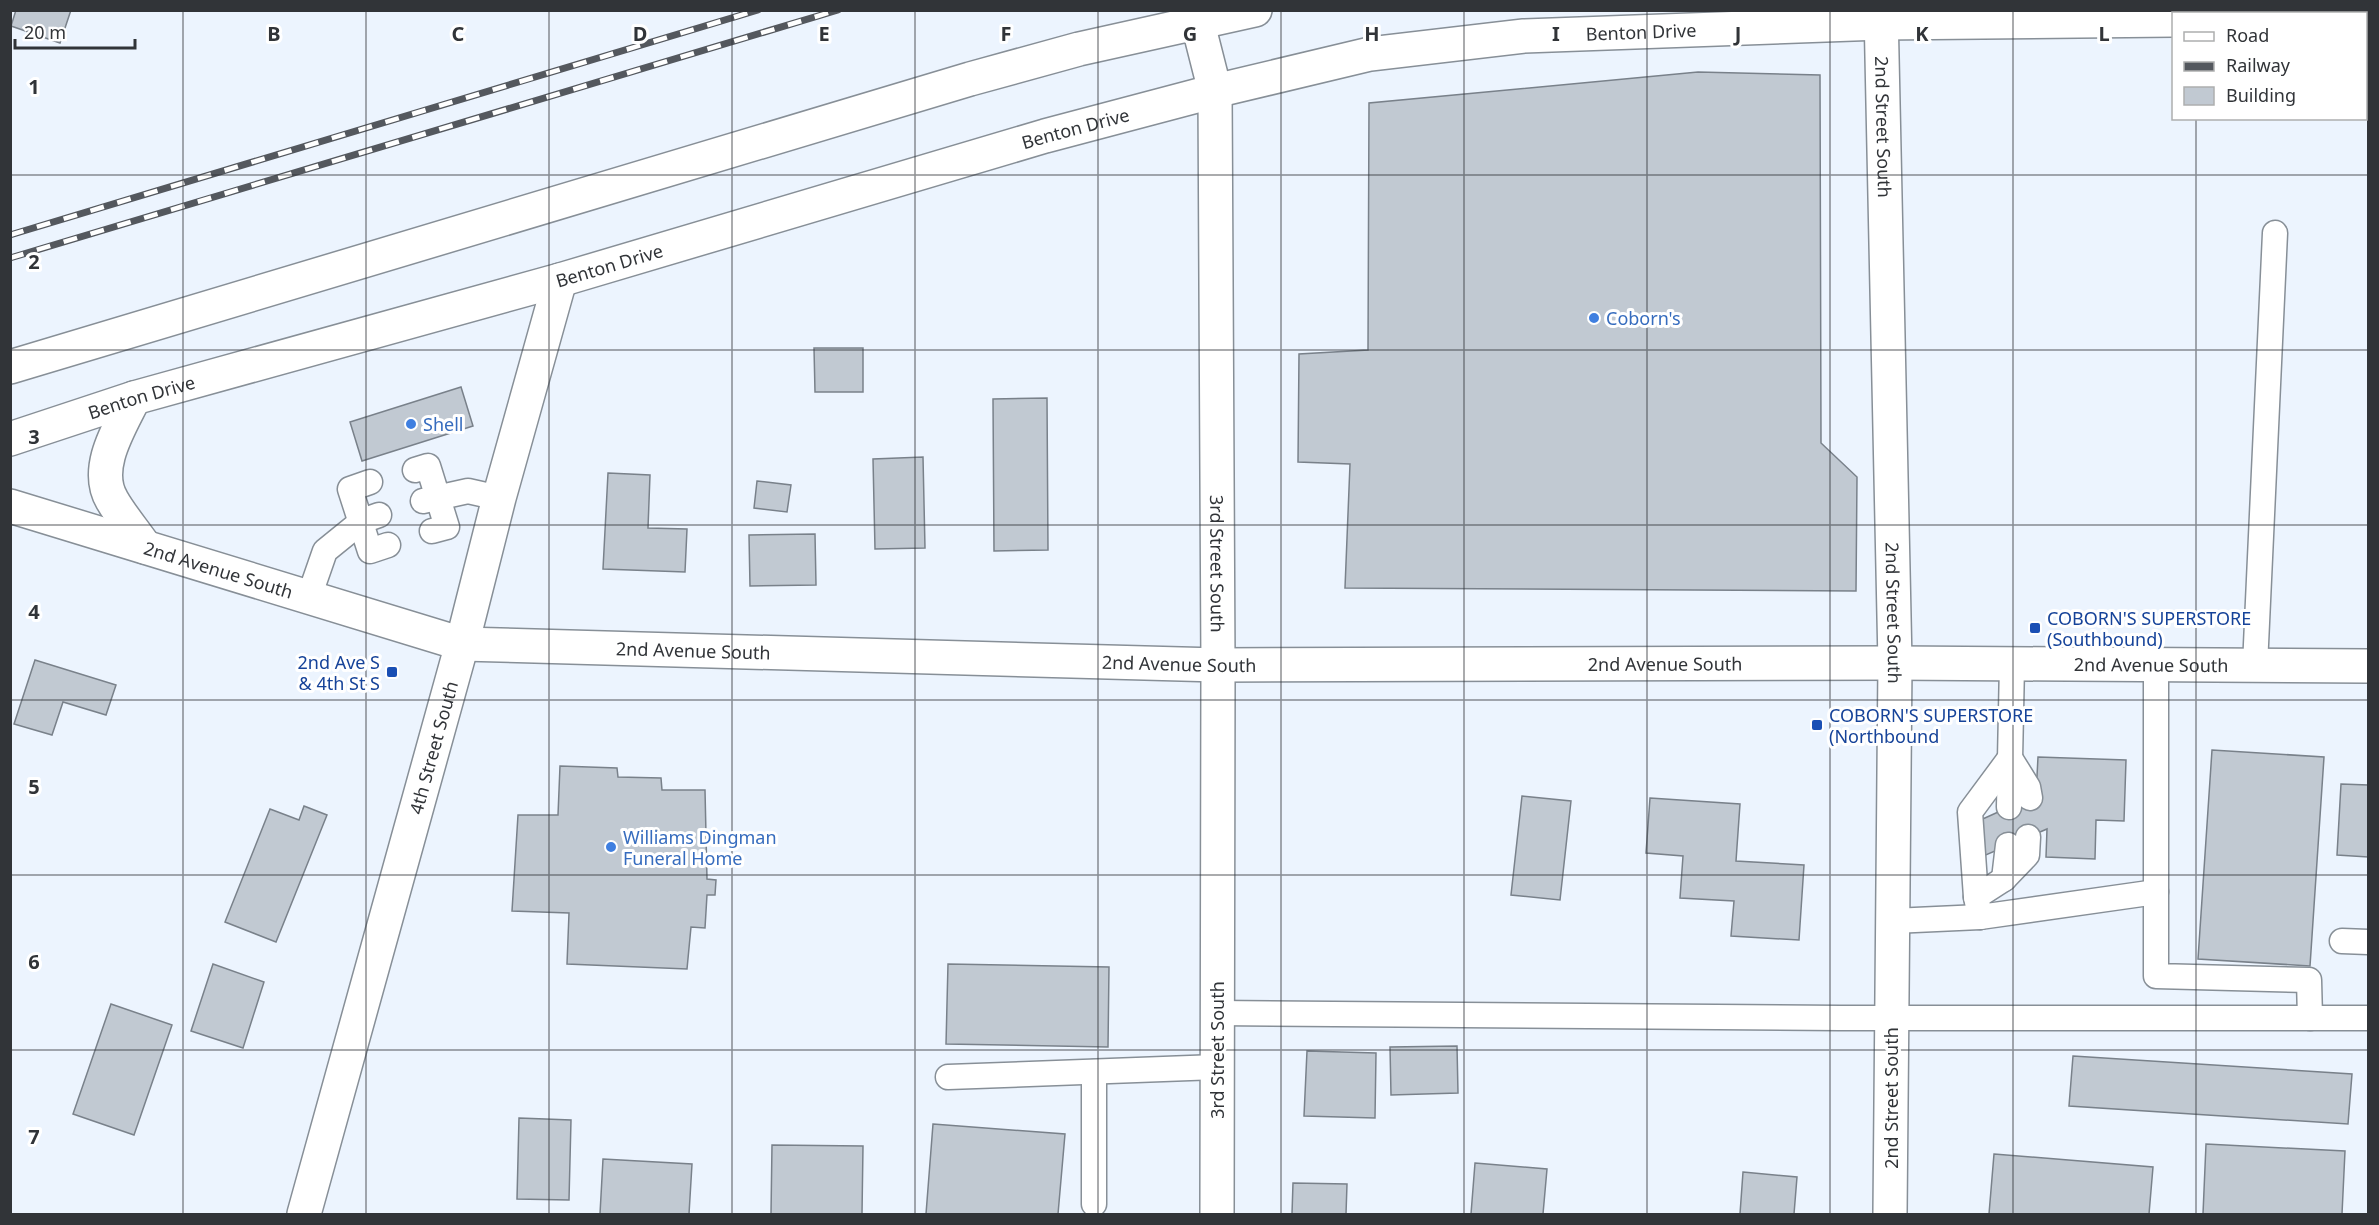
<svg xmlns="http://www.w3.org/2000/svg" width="2379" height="1225" font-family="'Noto Sans',sans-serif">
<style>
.building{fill:#c1c9d2;stroke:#79818a;stroke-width:1.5}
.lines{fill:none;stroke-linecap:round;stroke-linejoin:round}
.service-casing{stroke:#878f97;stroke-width:27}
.minor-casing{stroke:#878f97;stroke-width:36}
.secondary-casing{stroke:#878f97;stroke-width:36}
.service{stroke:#fff;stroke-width:24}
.minor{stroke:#fff;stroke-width:33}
.secondary{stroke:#fff;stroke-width:33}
.rail-casing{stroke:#54585e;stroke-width:7}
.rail{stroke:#fff;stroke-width:4.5;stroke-dasharray:14;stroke-linecap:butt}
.grid{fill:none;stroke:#313438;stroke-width:1.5;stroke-opacity:0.55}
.shop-dot{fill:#3f7fe0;stroke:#fff;stroke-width:2}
.transit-dot{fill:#1a4fb4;stroke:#fff;stroke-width:2}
.labels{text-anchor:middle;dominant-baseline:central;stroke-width:6;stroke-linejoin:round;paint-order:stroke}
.street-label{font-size:18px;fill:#313438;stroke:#fff}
.shop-label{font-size:18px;fill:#366cbe;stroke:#fff;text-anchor:start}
.transit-label{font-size:18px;fill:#164399;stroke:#fff;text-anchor:start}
.grid-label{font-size:20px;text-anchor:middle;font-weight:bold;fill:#313438;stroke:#fff;stroke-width:6;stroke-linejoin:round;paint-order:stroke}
</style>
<rect width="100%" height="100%" fill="#ecf4fe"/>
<g class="building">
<path d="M16,10h55l-11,33 -49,-17z"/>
<path d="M1698,72l122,3 1,368 36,34 -1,114 -511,-3 5,-124 -52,-2 1,-108 69,-4 1,-247z"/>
<path d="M814,348h49v44h-48z"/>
<path d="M461,387l12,39 -111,35 -12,-39z"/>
<path d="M1047,398l1,152 -54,1 -1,-152z"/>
<path d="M923,457l2,91 -50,1 -2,-90z"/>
<path d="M608,473l42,2 -2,53 39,1 -2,43 -82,-3z"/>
<path d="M757,481l34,4 -4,27 -33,-4z"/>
<path d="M815,534l1,51 -66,1 -1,-51z"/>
<path d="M35,660l81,25 -10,30 -43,-13 -11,33 -38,-11z"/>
<path d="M2212,750l112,7 -14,209 -112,-7z"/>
<path d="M2038,757l88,3 -2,61 -28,-1 -1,39 -49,-2 1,-28 -66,28 -5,-35 60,-27z"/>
<path d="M560,766l57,2 1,9 43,1 1,12h43l2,89 9,1 -1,15h-8l-2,33 -14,-1 -4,42 -120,-5 2,-51 -57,-2 6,-96h40z"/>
<path d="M2341,784l27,1v72l-31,-2z"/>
<path d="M1522,796l49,5 -11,99 -49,-5z"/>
<path d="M1650,798l90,6 -4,57 68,4 -5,75 -68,-4 3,-35 -54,-3 3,-42 -37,-3z"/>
<path d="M304,806l23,9 -51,127 -51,-20 45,-113 29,11z"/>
<path d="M213,964l51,18 -21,66 -52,-17z"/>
<path d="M948,964l161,3 -1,80 -162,-3z"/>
<path d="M111,1004l61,21 -38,110 -61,-21z"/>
<path d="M1457,1046l1,47 -67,2 -1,-48z"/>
<path d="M1307,1051l69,2 -1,65 -71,-2z"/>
<path d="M2073,1056l279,18 -4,50 -279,-18z"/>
<path d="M519,1118l52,2 -2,80 -52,-1z"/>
<path d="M933,1124l132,10 -7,80h-132z"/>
<path d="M2206,1144l139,7 -3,63h-139z"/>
<path d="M772,1145l91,1 -1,68h-91z"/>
<path d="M1994,1154l159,13 -4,47h-160z"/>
<path d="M603,1159l89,5 -3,50h-89z"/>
<path d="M1475,1163l72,6 -4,45h-72z"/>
<path d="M1743,1172l54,5 -3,37h-54z"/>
<path d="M1293,1183l54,1 -1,30h-54z"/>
</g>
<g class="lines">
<g class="service-casing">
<g id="service">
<path d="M415,470l13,-4 19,61 -15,4"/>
<path d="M370,482l-20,7 20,62 18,-6"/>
<path d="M423,501l45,-10 31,7"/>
<path d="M309,597l16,-46 37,-30 17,-6"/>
<path d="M2156,665v311l153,4 1,38"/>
<path d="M2255,666l20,-433"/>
<path d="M2010,758l18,29 2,11"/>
<path d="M2009,807l3,-143"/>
<path d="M2004,879l4,-34"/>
<path d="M1976,897l28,-18 23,-24 1,-18"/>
<path d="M1980,917l-4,-20 -6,-85 40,-54"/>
<path d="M1893,921l87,-4 176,-25"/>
<path d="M2342,941l26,1"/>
<path d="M1217,1013l623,5h528"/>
<path d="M948,1077l269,-10"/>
<path d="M1094,1204v-132"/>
</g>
</g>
<g class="minor-casing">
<g id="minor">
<path id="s1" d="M1881,10l14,653 -5,551"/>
<path id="s2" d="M1198,24l17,67 3,574 -1,549"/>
<path id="s3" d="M10,506l452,138 756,21 677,-2 473,3"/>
<path id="s4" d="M304,1214l158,-570 37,-146 61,-218"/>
</g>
</g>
<g class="secondary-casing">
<g id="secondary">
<path d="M2366,18h2"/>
<path d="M10,367l960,-288 109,-30 176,-39"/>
<path d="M134,398c-14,29 -41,70 -22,102 9,16 22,31 33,47"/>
<path id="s5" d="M10,439l124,-41 426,-118 485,-144 170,-45 155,-37 154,-18 357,-13 293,-3"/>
</g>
</g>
<use href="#service" class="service"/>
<use href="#minor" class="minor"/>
<use href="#secondary" class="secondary"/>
<g class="rail-casing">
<g id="rail">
<path d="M10,235l748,-225"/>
<path d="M10,258l828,-248"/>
</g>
</g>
<use href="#rail" class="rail"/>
</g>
<path class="grid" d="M183,10v1204M366,10v1204M549,10v1204M732,10v1204M915,10v1204M1098,10v1204M1281,10v1204M1464,10v1204M1647,10v1204M1830,10v1204M2013,10v1204M2196,10v4M2196,118v1096M10,175h2358M10,350h2358M10,525h2358M10,700h2358M10,875h2358M10,1050h2358"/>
<g class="shop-dot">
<circle cx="1594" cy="318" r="6"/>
<circle cx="411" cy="424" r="6"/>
<circle cx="611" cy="847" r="6"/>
</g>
<g class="transit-dot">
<rect x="2029" y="622" width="12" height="12" rx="3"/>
<rect x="386" y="666" width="12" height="12" rx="3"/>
<rect x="1811" y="719" width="12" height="12" rx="3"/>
</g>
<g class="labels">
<g class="street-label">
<text stroke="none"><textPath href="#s5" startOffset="1686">Benton Drive</textPath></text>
<text stroke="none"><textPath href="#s1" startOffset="117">2nd Street South</textPath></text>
<text stroke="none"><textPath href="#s5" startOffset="1110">Benton Drive</textPath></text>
<text stroke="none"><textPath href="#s5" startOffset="624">Benton Drive</textPath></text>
<text stroke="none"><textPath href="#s5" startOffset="138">Benton Drive</textPath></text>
<text stroke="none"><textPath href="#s2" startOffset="542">3rd Street South</textPath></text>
<text stroke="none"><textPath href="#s3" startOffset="218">2nd Avenue South</textPath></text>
<text stroke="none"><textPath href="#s1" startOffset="603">2nd Street South</textPath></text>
<text stroke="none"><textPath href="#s3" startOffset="704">2nd Avenue South</textPath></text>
<text stroke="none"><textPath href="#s3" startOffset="1190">2nd Avenue South</textPath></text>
<text stroke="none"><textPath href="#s3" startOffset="1676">2nd Avenue South</textPath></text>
<text stroke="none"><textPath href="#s3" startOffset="2162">2nd Avenue South</textPath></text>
<text stroke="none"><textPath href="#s4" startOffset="484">4th Street South</textPath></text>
<text transform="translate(1217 1050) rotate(-90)">3rd Street South</text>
<text transform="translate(1891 1098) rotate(-90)">2nd Street South</text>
</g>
<g class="shop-label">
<text x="1606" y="318">Coborn's</text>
<text x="423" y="424">Shell</text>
<text x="623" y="837">Williams Dingman<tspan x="623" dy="21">Funeral Home</tspan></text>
</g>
<g class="transit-label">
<text x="2047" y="618">COBORN'S SUPERSTORE<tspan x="2047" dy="21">(Southbound)</tspan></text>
<text x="380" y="662" text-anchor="end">2nd Ave S<tspan x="380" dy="21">&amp; 4th St S</tspan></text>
<text x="1829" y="715">COBORN'S SUPERSTORE<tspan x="1829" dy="21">(Northbound</tspan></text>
</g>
</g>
<g class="grid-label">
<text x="274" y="41">B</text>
<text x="458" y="41">C</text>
<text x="640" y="41">D</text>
<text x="824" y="41">E</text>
<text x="1006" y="41">F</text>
<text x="1190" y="41">G</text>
<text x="1372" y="41">H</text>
<text x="1556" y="41">I</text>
<text x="1738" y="41">J</text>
<text x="1922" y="41">K</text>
<text x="2104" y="41">L</text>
<text x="34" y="94">1</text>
<text x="34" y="269">2</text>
<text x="34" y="444">3</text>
<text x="34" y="619">4</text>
<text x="34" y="794">5</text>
<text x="34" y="969">6</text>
<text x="34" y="1144">7</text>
</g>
<rect width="2379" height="1225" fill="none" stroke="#313438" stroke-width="24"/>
<rect x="2172" y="12" width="195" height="108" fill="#ffffff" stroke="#adaeaf" stroke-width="1.5"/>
<rect x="2184" y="32" width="30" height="9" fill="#ffffff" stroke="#adaeaf" stroke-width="1.5"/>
<text x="2226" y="42" font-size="18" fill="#313438">Road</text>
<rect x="2184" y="62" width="30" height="9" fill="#54585e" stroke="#adaeaf" stroke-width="1.5"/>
<text x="2226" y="72" font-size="18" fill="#313438">Railway</text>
<rect x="2184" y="87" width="30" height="18" fill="#c1c9d2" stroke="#adaeaf" stroke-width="1.5"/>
<text x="2226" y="102" font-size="18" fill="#313438">Building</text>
<path d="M15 39v9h120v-9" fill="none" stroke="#313438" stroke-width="3"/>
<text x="24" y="39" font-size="18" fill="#313438" stroke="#ffffff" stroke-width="4.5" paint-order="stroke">20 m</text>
</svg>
